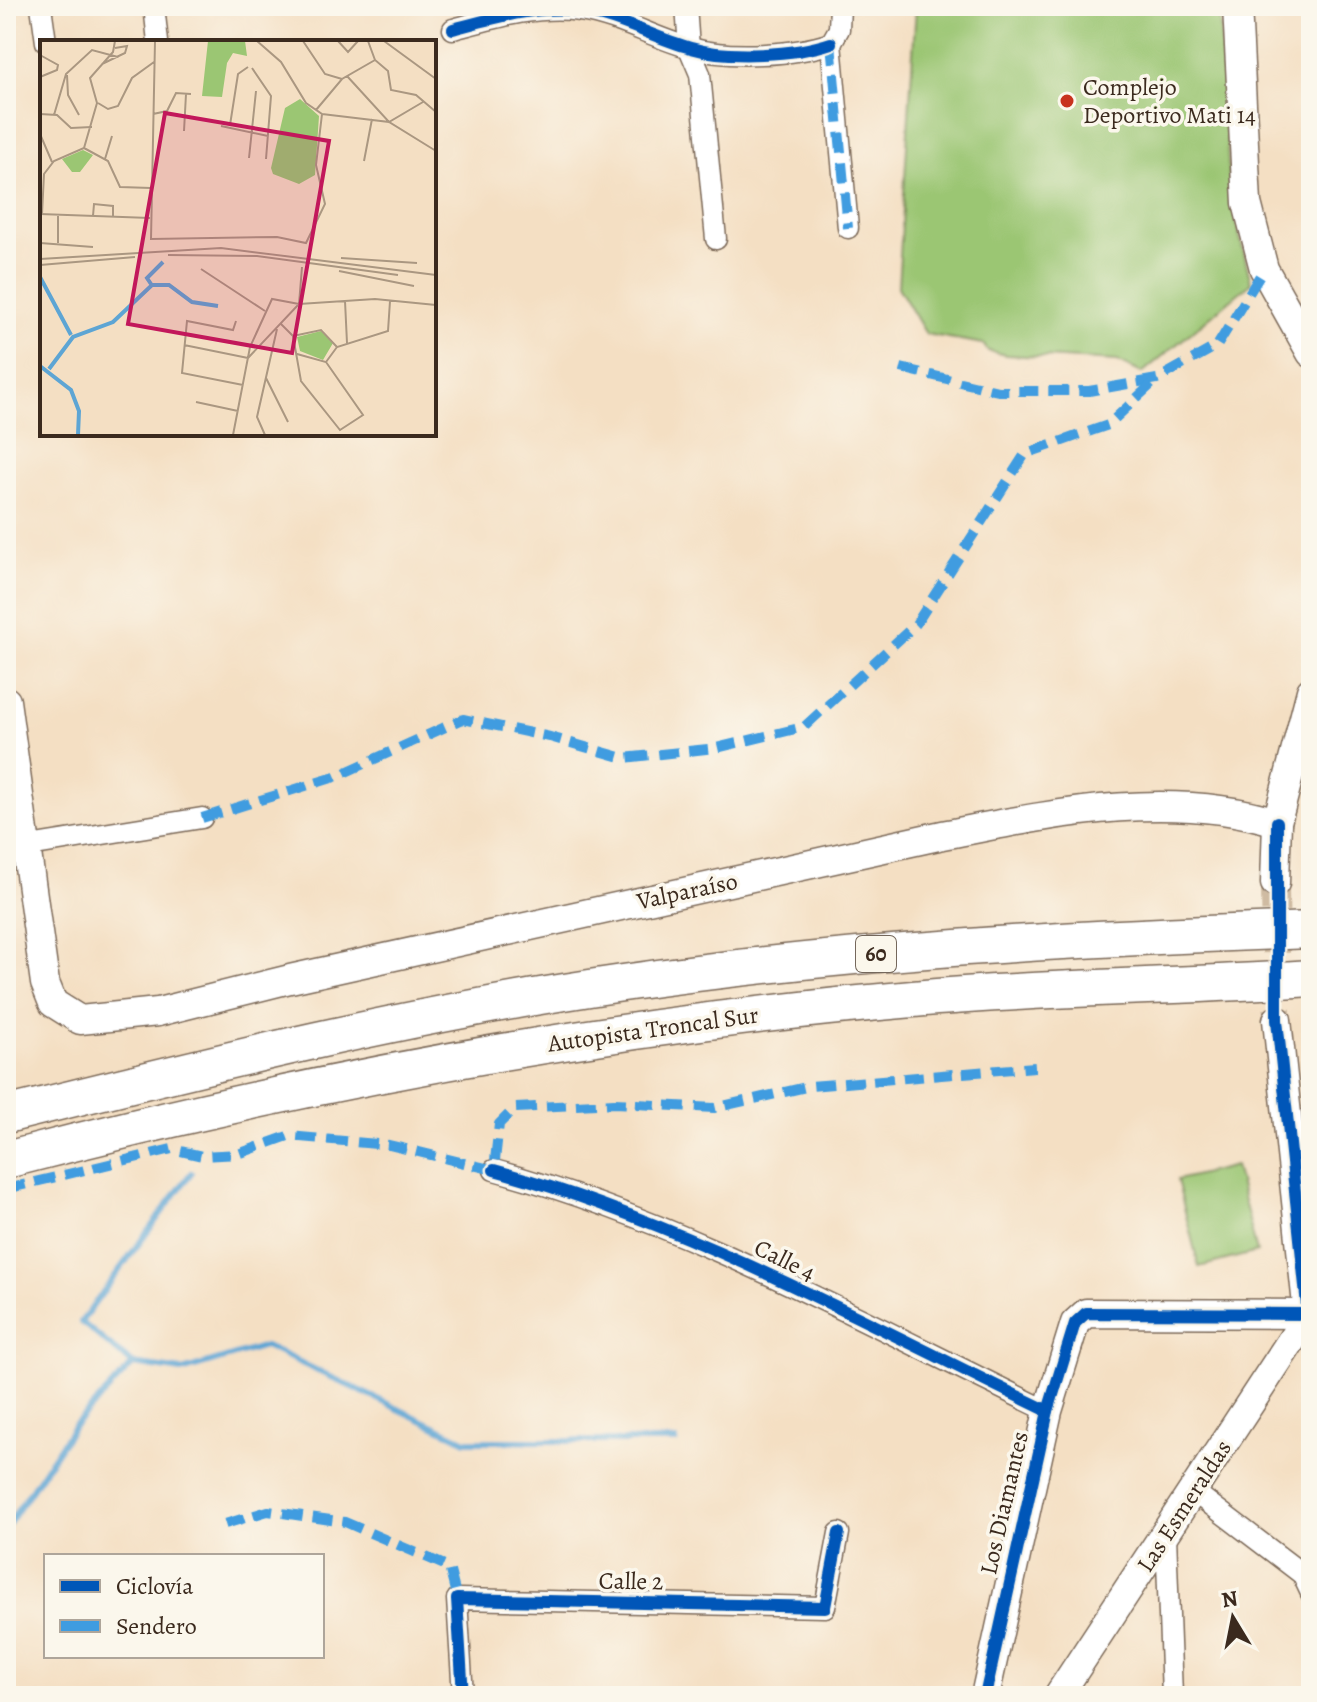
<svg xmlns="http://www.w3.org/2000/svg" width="1317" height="1702" font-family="Alegreya,serif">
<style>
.green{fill:#9bc673;stroke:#6b7848;stroke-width:2}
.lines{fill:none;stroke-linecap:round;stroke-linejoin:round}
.stream{stroke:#5da5d4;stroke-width:6}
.secondary-tunnel{stroke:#cfbba2;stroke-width:28;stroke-dasharray:28 14;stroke-linecap:butt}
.street-casing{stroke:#7c6958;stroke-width:23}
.secondary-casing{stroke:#7c6958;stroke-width:31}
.highway-casing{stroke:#7c6958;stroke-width:39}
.street{stroke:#fff;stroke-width:20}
.secondary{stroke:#fff;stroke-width:28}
.highway{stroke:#fff;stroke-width:36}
.quiet{stroke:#3f9ce0;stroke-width:10;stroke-dasharray:20 10;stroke-linecap:butt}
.cycleway-casing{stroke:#fbf7ec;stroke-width:17}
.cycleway{stroke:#0057b8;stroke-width:12}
.poi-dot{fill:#c8321e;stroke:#fbf7ec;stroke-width:3}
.labels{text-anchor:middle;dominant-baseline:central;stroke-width:7;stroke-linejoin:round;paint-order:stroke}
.shield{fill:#fbf7ec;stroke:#75685c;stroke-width:2}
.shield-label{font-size:22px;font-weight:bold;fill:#3b2a1e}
.poi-label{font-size:24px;fill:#3b2a1e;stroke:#fbf7ec;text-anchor:start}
.street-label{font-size:24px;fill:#3b2a1e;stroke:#fbf7ec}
.inset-river{fill:none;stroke:#5da5d4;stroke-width:4}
.inset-road{fill:none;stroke:#aa9781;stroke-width:2}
.view{fill:#c2185b;fill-opacity:0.15;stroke:#c2185b;stroke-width:4}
.inset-edge{fill:none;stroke:#3b2a1e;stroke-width:4}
</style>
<rect width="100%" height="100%" fill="#fbf7ec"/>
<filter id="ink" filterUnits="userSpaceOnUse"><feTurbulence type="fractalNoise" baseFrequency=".0125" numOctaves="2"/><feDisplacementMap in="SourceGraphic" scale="16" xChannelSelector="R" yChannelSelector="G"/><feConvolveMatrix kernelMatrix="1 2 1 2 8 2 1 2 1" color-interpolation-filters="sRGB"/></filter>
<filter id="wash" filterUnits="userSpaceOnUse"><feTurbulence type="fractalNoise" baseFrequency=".006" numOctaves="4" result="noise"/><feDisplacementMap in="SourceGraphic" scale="32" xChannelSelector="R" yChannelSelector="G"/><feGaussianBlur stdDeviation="1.8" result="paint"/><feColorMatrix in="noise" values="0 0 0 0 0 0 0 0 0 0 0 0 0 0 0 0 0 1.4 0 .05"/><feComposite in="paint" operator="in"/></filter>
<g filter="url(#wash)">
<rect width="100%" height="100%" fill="#f4dfc3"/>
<g class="green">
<path d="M916,6h303l11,189 21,88 -109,90 -25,-12 -111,-6 -18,-4 -5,-7 -57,-10 -28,-47z"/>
<path d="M1235,1166l22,86 -58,15 -22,-87z"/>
</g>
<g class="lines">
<g class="stream">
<path d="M191,1173l-110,149 52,42 49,7 83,-25 201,95h210"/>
<path d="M6,1528l68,-102 59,-62"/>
</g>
</g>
</g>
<g filter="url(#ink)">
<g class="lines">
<path class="secondary-tunnel" d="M1275,883l2,137"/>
<g class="street-casing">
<g id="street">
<path d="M41,6l5,36"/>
<path d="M154,6l4,36"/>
<path d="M686,6l3,42 11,26 16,165"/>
<path d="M453,29c41,-11 83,-24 127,-18 40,6 73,27 111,37 37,11 105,7 140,-5"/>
<path d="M831,43l17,185"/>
<path d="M831,43l8,-14 1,-23"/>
<path d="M29,846l173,-28"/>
<path d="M494,1170c194,53 373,154 554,241"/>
<path d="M1193,1491l109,83 9,19"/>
<path d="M1166,1535l6,161"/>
<path d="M463,1696l-6,-97 368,8 14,-74"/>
</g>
</g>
<g class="secondary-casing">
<g id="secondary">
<path d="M1237,6l10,197 17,66 47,84"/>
<path d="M6,701l39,282 8,20 27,17 78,-8 132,-33 648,-143c110,-21 228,-48 339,-14"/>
<path d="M1275,883l2,-61 34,-131"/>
<path d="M1277,1020l31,295"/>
<path d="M985,1696l63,-285 27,-88 11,-10 225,1"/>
<path d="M1058,1696l250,-381"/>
</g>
</g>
<g class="highway-casing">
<g id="highway">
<path d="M6,1115c204,-51 408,-102 617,-132 228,-33 458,-45 688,-53"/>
<path d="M6,1160c298,-78 600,-135 907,-161 133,-12 266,-12 398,-21"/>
</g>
</g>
<use href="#street" class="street"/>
<use href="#secondary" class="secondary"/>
<use href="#highway" class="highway"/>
<g class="quiet">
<path d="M831,43l17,185"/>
<path d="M901,368l97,23h91l68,-12 60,-33 47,-77"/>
<path d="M202,818l133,-41 128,-58 87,18 74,21 92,-10 88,-21 112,-103 109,-170 83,-29 49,-46"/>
<path d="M6,1189l166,-40 30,7 36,-2 50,-18 101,9 105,25 5,-46 16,-16 99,-5 100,5 97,-22 224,-19"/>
<path d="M225,1524l43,-13 77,11 104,45 8,32"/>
</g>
<g class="cycleway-casing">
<g id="cycleway">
<path d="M453,29c41,-11 83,-24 127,-18 40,6 73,27 111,37 37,11 105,7 140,-5"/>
<path d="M1277,822v198l31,295"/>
<path d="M494,1170c194,53 373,154 554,241"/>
<path d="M463,1696l-6,-97 368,8 14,-74"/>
<path d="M985,1696l63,-285 27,-88 11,-10 225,1"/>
</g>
</g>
<use href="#cycleway" class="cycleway"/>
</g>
</g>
<circle class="poi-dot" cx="1067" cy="101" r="8"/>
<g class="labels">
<rect class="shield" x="856" y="936" width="40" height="36" rx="6"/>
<g class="shield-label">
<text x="876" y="954">60</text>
</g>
<g class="poi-label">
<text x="1083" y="87">Complejo<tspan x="1083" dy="28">Deportivo Mati 14</tspan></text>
</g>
<g class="street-label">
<text transform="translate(687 891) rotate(-12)">Valparaíso</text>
<text transform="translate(653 1029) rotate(-8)">Autopista Troncal Sur</text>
<text transform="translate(785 1260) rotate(26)">Calle 4</text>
<text transform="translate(1004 1503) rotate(-77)">Los Diamantes</text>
<text transform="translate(1184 1506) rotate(-57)">Las Esmeraldas</text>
<text transform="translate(631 1581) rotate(1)">Calle 2</text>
</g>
</g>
<g transform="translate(40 40)">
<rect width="396" height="396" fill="#f4dfc3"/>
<path d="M168,1h37l2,15 -14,-3 -6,10 -5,34 -20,-1zM260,59l19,17 -4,59 -16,9 -26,-10 -2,-6 14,-60zM43,110l10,5 -13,17h-8l-10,-13zM281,291l12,12 -10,17 -23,-9 -3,-14z" fill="#9bc673"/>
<path class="inset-river" d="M0,237l31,58M111,244l-4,-6 16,-16M0,326l31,24 8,21 -1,24M9,329l24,-32 40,-15 39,-37h17l23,17 26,4"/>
<path class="inset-road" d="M115,1l-4,198 126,-2 29,6 19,-39 -9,-39 6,-51 -16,-11 -25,-41 -24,-21M263,1l22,33 17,5M298,1l10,11 10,-11M328,1l7,19 13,11 3,19 25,5 20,17M344,1l52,38M0,15l18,10 -1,5 -17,7M62,24l23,-11 2,-7 -12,2M212,28l19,28 -5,63M27,35l1,20 11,20M307,36l42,46 34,-20M58,63l10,6 10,-3 14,-28 22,-16M276,70l26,-31 33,-19M0,74l17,1 14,13 21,-1M113,74l14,-3 9,-18 15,1M282,74l67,8 47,29M14,75l12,-41 26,-24 26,7M190,85l8,-51 10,-7M181,86l47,10M144,91l2,-37M0,94l12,28M44,108l24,13 12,26 31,1M209,118l7,-67M65,119l7,-23M324,121l8,-42M0,174l110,4M2,174l2,-40 10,-13 30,-13 13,-45 -7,-25 23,-26 2,-11M53,176l1,-12 19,2v11M0,203l53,4M18,203v-28M128,215l89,1 141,19M301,218l76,5M0,219l181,-11 215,27M0,225l95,-8M161,229l64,42M299,231l75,15M305,261l2,42M259,264l3,-37M196,281l-3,9 -46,-9 -5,52 61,12M241,284l12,12 8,45 39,49 23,-15 -37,-53 -29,-8M253,296l28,-6 16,17M144,305l64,13M208,318l50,-53M286,322l11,-15 51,-16 2,-30M226,338l22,44M156,362l42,9M193,395l17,-88 22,-48 27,5 76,-5 61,6M225,395l-8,-18 20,-88"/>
<path class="view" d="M125,73l164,28 -37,212 -164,-29z"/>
<rect width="396" height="396" class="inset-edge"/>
</g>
<rect width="1317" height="1702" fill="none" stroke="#fbf7ec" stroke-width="32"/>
<rect x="44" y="1554" width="280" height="104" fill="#fbf7ec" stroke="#aea59a" stroke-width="2"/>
<rect x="60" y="1580" width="40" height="12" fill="#0057b8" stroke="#aea59a" stroke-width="2"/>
<text x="116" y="1594" font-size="24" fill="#3b2a1e">Ciclovía</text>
<rect x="60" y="1620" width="40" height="12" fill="#3f9ce0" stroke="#aea59a" stroke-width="2"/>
<text x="116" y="1634" font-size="24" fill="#3b2a1e">Sendero</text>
<g transform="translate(1233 1618) rotate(350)" stroke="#fbf7ec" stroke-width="6" paint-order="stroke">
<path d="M0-6L14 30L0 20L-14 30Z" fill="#3b2a1e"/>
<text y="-12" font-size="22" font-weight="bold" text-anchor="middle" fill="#3b2a1e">N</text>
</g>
</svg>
